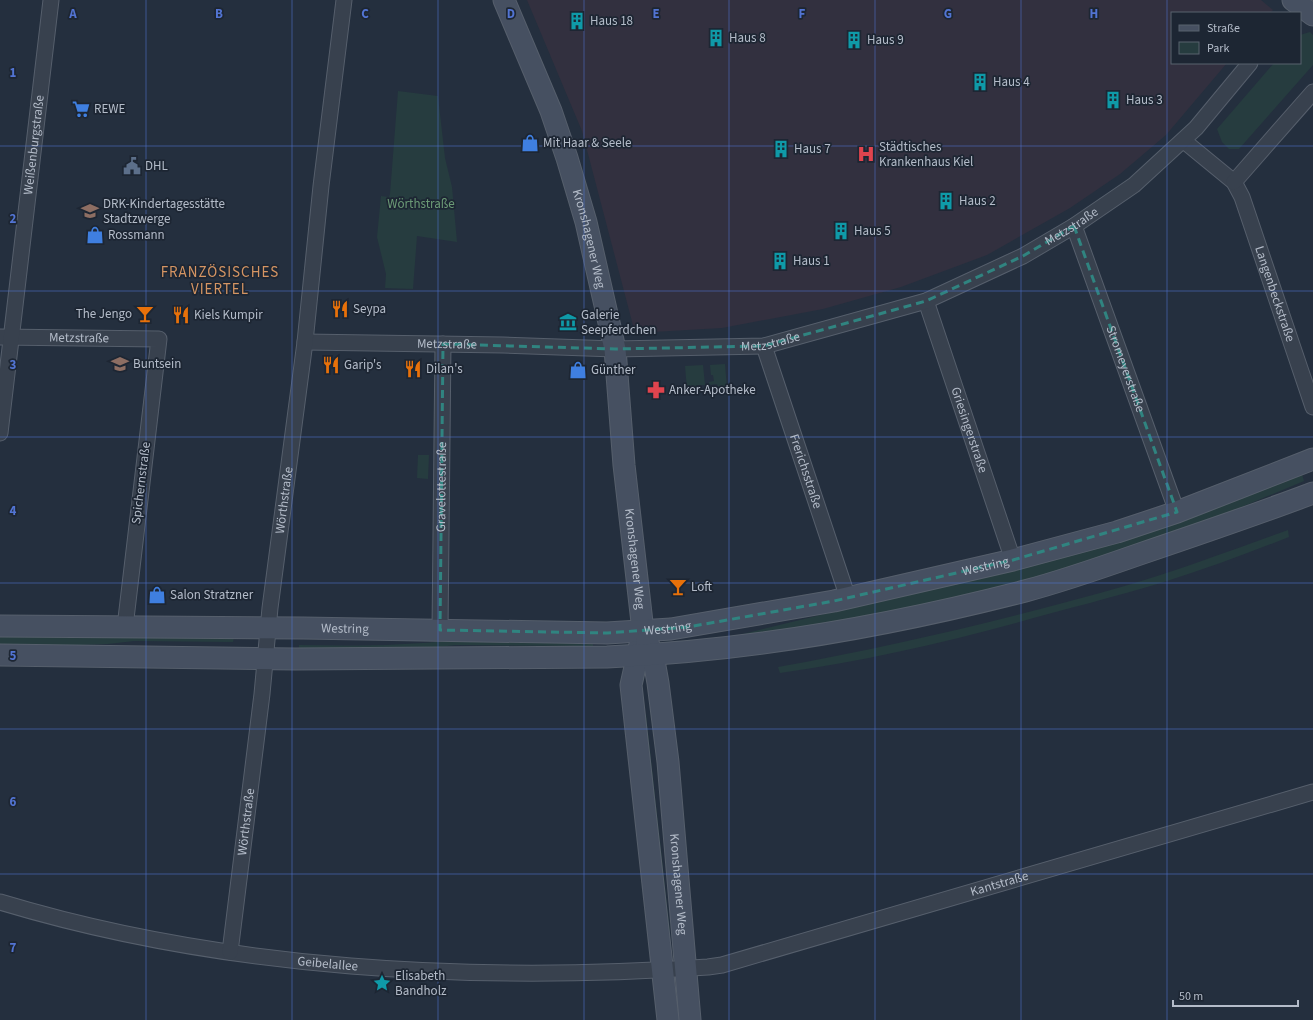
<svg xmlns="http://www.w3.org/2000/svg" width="1313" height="1020" font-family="'Source Sans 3',sans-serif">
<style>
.medical{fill:#32303f}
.green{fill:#263c3f}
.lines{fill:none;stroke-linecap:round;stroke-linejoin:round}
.street-casing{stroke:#565f6c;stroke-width:17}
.secondary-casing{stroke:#565f6c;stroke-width:23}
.street{stroke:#38414e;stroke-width:15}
.secondary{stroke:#465061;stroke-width:21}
.marked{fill:none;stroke:#308480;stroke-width:3;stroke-dasharray:8 5;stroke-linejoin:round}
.grid{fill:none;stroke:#5274d3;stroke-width:1;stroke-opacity:0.55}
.labels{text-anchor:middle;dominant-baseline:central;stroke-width:3.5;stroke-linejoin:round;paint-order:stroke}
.poi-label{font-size:13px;fill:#b4bcc9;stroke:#1d2633;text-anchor:start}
.street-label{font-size:13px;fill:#b4bcc9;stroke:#1d2633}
.park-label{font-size:13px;fill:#6b9a76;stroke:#1d2633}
.quarter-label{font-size:15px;letter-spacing:1px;fill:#d59563;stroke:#1d2633}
.grid-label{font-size:13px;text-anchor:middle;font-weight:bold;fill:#5274d3;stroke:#1d2633;stroke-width:3.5;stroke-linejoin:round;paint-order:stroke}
</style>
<rect width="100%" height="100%" fill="#242f3e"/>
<path class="medical" d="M527,0h734l12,10 -3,3h-98v50h55l-61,72 -46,39 -50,34 -83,47 -86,32 -78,22 -101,19 -87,5 -53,-202z"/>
<g class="green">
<path d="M1310,32l3,3v30l-74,84h-10l-7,-7 -5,-13 57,-66h26v-28z"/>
<path d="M398,91l40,5 7,62 7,29 5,55 -40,-6 -4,53 -28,-1 1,-14 -9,-37 4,-41 8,1 1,-3z"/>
<path d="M725,364l2,24h-9l-1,-4 -8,1v-3l5,-1 -1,-6h-2l-1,-10z"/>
<path d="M703,365l2,20h-7v5h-11l-2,-24z"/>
<path d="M418,455h11l-1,24 -11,-1z"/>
<path d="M1302,474l2,7 -67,28 -34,18 -178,56 -190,43 -148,17 52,-8 159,-39z"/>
<path d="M1288,530l1,7c-41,16 -83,32 -125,45 -49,15 -99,27 -148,41 -78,21 -157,39 -236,50l-2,-6c118,-21 235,-49 350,-82 54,-16 107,-36 160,-55z"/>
<path d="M0,634l234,3 -1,5 -99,-1 -26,3 -108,4z"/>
<path d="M455,640l138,2v4l-137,-1 -43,5 -114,1v-6c52,1 104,1 156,-5z"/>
<path d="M646,714l24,218h-5l-25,-217z"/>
</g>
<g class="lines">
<g class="street-casing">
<g id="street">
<path id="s1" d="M1184,141l50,41 8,15 71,210"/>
<path d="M1234,182l79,-90"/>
<path id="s2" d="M1074,226l103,286"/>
<path id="s3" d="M926,301l87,259"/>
<path id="s4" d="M0,337l159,2 -34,288"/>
<path id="s5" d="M305,342l198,3 112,4 149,-3 162,-45 97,-45 51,-30 60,-41 62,-57 54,-65"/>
<path id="s6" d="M764,346l84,252"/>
<path id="s7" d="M0,433l51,-433"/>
<path id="s8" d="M440,630l3,-286"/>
<path id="s9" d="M0,902c225,68 475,81 708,65l14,-2 591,-173"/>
<path id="s10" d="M230,952l32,-258 8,-86 35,-266 16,-156 23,-186"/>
</g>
</g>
<g class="secondary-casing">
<g id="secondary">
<path id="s11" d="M504,0l47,111 16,47 19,64 29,127 9,116 19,166 -12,54 37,335"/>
<path d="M1293,0l20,15"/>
<path id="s12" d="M0,626l303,2 304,5 64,-4 163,-28 179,-41 104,-28 60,-20 136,-53"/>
<path id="s13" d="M647,641l6,14 5,28 10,79 22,258"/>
<path d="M0,655l295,4 312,-2c141,-6 282,-31 418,-66 38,-10 75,-23 112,-36 59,-20 118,-40 176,-62"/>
</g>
</g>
<use href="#street" class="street"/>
<use href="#secondary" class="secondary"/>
</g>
<path class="marked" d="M1074,226l103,286 -164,48 -179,41 -146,26 -81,6 -167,-3 3,-286 172,5 149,-3 162,-45 97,-45z"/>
<path class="grid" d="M146,0v1020M292,0v1020M438,0v1020M584,0v1020M729,0v1020M875,0v1020M1021,0v1020M1167,0v1020M0,146h1313M0,291h1313M0,437h1313M0,583h1313M0,729h1313M0,874h1313"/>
<defs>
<g id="building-bare" transform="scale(1.38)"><path d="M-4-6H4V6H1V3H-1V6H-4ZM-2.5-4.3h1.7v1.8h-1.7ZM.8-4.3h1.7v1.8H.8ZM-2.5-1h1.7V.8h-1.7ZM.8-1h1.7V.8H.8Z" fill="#0f9aa8" stroke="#1d2633" stroke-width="2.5" paint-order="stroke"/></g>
<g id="supermarket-bare" transform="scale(1.38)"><path d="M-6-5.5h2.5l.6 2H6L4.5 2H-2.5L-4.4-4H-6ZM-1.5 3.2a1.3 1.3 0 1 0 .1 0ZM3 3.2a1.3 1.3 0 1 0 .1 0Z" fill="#3f7fe0" stroke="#1d2633" stroke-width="2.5" paint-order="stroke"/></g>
<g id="shop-bare" transform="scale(1.38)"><path d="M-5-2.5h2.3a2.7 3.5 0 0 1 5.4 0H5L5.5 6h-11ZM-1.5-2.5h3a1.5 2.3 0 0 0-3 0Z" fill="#3f7fe0" stroke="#1d2633" stroke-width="2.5" paint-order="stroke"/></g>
<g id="hospital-bare" transform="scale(1.38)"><path d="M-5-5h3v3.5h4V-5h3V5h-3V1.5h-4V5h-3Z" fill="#e0444e" stroke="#1d2633" stroke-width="2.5" paint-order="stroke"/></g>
<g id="civic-bare" transform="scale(1.38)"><path d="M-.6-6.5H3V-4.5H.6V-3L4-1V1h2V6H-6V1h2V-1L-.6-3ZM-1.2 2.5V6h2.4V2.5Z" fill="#5c6f8a" stroke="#1d2633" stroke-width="2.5" paint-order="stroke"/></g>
<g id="school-bare" transform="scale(1.38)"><path d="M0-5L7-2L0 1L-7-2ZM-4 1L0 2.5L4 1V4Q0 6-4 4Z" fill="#8d6e63" stroke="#1d2633" stroke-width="2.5" paint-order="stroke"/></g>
<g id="restaurant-bare" transform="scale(1.38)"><path d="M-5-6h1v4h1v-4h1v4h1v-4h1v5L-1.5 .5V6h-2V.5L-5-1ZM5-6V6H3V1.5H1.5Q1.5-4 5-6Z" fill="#e8710a" stroke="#1d2633" stroke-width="2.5" paint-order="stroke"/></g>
<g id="bar-bare" transform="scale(1.38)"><path d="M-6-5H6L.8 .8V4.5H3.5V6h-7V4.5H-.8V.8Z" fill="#e8710a" stroke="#1d2633" stroke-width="2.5" paint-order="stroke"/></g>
<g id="museum-bare" transform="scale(1.38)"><path d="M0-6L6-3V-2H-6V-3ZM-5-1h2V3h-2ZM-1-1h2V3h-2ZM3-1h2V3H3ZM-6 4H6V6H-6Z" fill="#0f9aa8" stroke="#1d2633" stroke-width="2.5" paint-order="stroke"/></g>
<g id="pharmacy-bare" transform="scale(1.38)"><path d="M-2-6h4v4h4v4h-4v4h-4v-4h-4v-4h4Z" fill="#e0444e" stroke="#1d2633" stroke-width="2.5" paint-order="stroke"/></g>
<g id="sight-bare" transform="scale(1.38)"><path d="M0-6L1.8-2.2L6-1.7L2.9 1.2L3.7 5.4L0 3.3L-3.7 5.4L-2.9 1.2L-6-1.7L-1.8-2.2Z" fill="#0f9aa8" stroke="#1d2633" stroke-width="2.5" paint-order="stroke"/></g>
</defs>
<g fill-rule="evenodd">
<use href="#building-bare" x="577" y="21"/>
<use href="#building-bare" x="716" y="38"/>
<use href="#building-bare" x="854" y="40"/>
<use href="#building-bare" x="980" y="82"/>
<use href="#building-bare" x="1113" y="100"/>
<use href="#supermarket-bare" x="81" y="109"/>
<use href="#shop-bare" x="530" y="143"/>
<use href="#building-bare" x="781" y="149"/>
<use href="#hospital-bare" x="866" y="154"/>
<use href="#civic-bare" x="132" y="166"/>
<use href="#building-bare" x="946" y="201"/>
<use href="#school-bare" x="90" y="211"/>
<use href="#building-bare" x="841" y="231"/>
<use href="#shop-bare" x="95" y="235"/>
<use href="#building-bare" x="780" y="261"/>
<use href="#restaurant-bare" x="340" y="309"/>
<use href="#bar-bare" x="145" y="314"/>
<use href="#restaurant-bare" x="181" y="315"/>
<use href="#museum-bare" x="568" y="322"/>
<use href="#school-bare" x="120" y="364"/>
<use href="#restaurant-bare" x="331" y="365"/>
<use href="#restaurant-bare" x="413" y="369"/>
<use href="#shop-bare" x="578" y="370"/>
<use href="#pharmacy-bare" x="656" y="390"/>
<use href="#bar-bare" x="678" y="587"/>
<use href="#shop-bare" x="157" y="595"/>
<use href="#sight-bare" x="382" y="983"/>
</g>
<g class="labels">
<g class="poi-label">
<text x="590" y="21">Haus 18</text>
<text x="729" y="38">Haus 8</text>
<text x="867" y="40">Haus 9</text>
<text x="993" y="82">Haus 4</text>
<text x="1126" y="100">Haus 3</text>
<text x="94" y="109">REWE</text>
<text x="543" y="143">Mit Haar &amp; Seele</text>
<text x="879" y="147">Städtisches<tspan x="879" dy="15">Krankenhaus Kiel</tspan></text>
<text x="794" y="149">Haus 7</text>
<text x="145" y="166">DHL</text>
<text x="959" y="201">Haus 2</text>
<text x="103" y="204">DRK-Kindertagesstätte<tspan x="103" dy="15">Stadtzwerge</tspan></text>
<text x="854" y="231">Haus 5</text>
<text x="108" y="235">Rossmann</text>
<text x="793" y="261">Haus 1</text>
<text x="353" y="309">Seypa</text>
<text x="132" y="314" text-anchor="end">The Jengo</text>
<text x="194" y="315">Kiels Kumpir</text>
<text x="581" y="315">Galerie<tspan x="581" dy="15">Seepferdchen</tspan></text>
<text x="133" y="364">Buntsein</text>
<text x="344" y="365">Garip's</text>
<text x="426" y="369">Dilan's</text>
<text x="591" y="370">Günther</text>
<text x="669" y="390">Anker-Apotheke</text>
<text x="691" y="587">Loft</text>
<text x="170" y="595">Salon Stratzner</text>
<text x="395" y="976">Elisabeth<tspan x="395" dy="15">Bandholz</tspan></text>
</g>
<g class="street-label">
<text stroke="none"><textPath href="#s7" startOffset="290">Weißenburgstraße</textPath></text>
<text stroke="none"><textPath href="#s5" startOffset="791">Metzstraße</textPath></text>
<text stroke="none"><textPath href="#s11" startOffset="254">Kronshagener Weg</textPath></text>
<text stroke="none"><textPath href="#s1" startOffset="184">Langenbeckstraße</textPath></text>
<text stroke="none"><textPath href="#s4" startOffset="79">Metzstraße</textPath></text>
<text stroke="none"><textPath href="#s5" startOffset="466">Metzstraße</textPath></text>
<text stroke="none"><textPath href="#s5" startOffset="142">Metzstraße</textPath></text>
<text stroke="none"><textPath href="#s2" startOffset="152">Stromeyerstraße</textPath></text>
<text stroke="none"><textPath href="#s3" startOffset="136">Griesingerstraße</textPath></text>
<text stroke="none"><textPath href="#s6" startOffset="132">Frerichsstraße</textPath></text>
<text transform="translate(141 483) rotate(-83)">Spichernstraße</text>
<text stroke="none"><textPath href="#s8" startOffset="143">Gravelottestraße</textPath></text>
<text stroke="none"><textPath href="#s10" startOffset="455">Wörthstraße</textPath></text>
<text stroke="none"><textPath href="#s11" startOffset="578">Kronshagener Weg</textPath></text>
<text stroke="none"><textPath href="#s12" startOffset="992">Westring</textPath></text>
<text stroke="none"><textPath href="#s12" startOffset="345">Westring</textPath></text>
<text stroke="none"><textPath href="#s12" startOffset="668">Westring</textPath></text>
<text stroke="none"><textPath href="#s10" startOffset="131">Wörthstraße</textPath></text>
<text stroke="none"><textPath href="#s13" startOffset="246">Kronshagener Weg</textPath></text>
<text stroke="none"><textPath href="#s9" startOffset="1018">Kantstraße</textPath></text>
<text stroke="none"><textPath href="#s9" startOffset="334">Geibelallee</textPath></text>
</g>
<g class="park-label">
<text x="421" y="204">Wörthstraße</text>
</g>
<g class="quarter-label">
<text x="220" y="272">FRANZÖSISCHES<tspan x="220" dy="17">VIERTEL</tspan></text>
</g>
</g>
<g class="grid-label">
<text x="73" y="18">A</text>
<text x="219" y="18">B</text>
<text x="365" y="18">C</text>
<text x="511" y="18">D</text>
<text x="656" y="18">E</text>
<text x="802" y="18">F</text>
<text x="948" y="18">G</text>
<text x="1094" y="18">H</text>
<text x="13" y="77">1</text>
<text x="13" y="223">2</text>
<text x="13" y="369">3</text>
<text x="13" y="515">4</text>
<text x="13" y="660">5</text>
<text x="13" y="806">6</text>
<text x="13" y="952">7</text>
</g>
<rect x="1171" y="12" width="130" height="52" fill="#1d2633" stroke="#59626f"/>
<rect x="1179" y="25" width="20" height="6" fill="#465061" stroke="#59626f"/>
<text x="1207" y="32" font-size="12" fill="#b4bcc9">Straße</text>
<rect x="1179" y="42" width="20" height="12" fill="#263c3f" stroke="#59626f"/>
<text x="1207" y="52" font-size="12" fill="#b4bcc9">Park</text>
<path d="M1173 1000v6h125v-6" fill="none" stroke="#b4bcc9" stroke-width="2"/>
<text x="1179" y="1000" font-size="12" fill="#b4bcc9" stroke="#1d2633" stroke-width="3" paint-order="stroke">50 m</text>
</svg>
